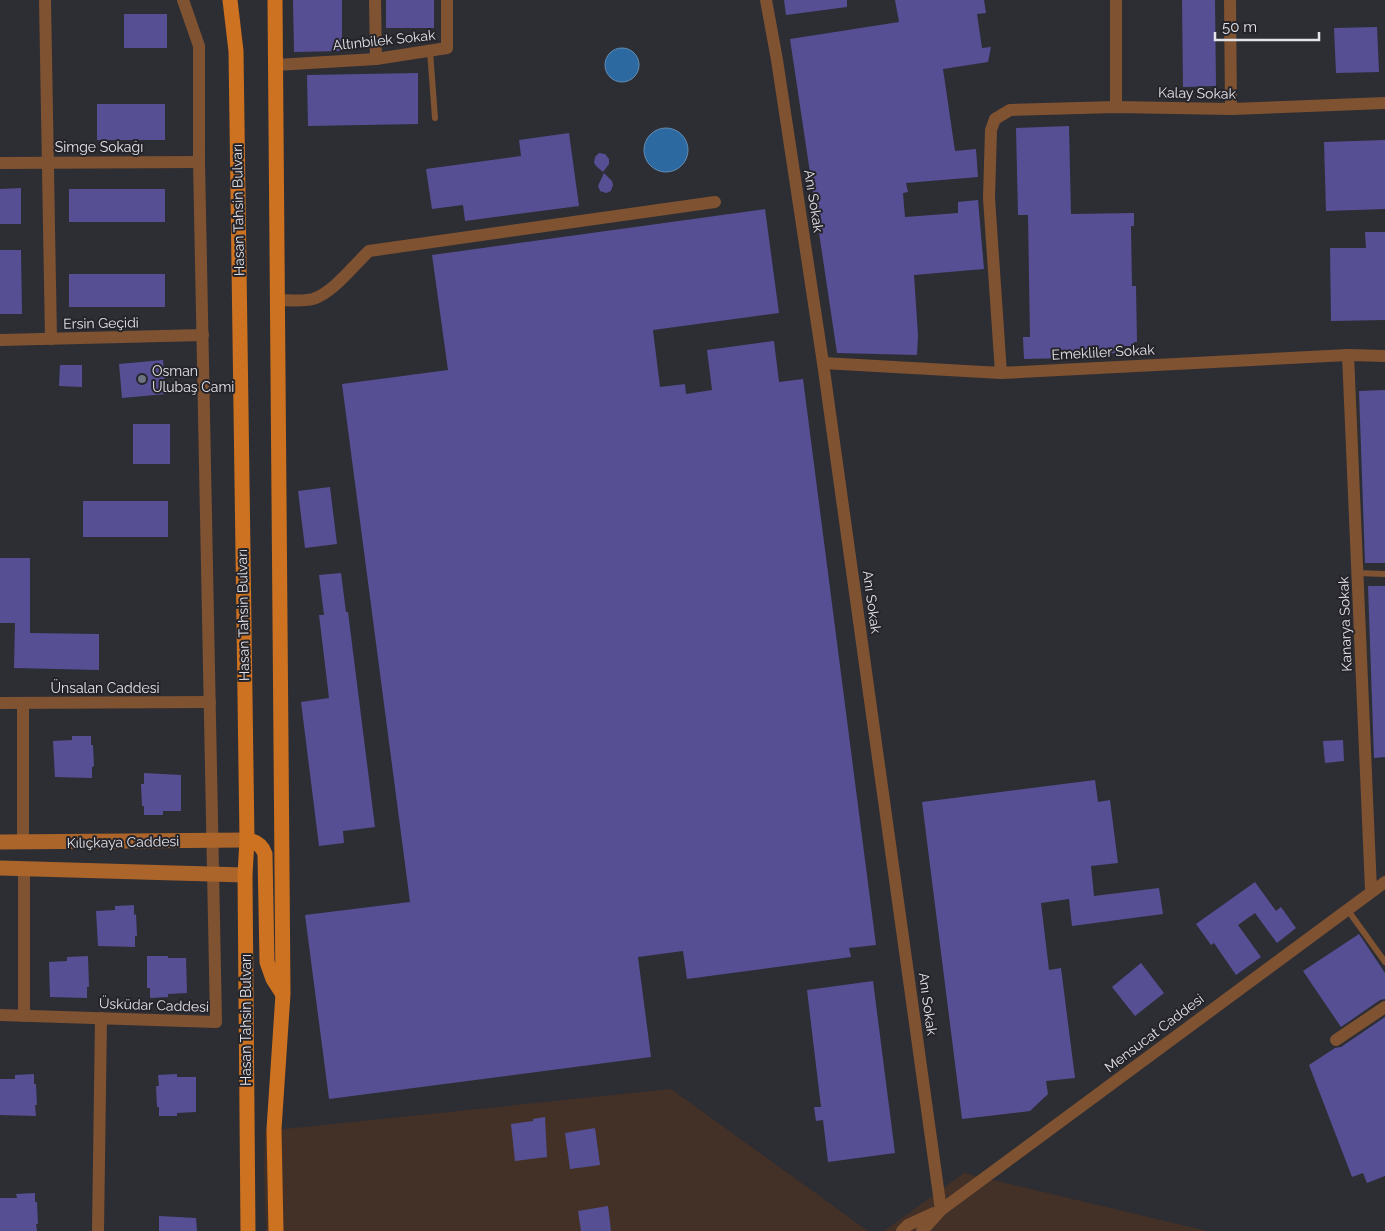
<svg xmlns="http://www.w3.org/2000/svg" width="1385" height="1231" font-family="Raleway,sans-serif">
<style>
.commercial{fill:#433128}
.water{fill:#2c69a1;stroke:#638eb6}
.building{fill:#564f94}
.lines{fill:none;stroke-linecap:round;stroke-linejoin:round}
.lane{stroke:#7f5231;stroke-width:6}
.street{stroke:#7f5231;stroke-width:12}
.secondary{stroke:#ab652b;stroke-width:15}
.primary{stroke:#cc7220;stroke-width:15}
.worship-dot{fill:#6b7280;stroke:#24242a;stroke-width:2}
.labels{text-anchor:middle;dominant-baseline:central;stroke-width:4;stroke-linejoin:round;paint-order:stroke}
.street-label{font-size:14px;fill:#e3e3e8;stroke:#24242a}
.poi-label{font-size:14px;fill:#e3e3e8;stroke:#24242a;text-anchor:start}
</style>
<rect width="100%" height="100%" fill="#2d2d34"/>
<g class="commercial">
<path d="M671,1089l197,142h-602l-2,-58 1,-42z"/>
<path d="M964,1173l243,58h-323z"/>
</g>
<g class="water">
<circle cx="622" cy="65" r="17"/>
<circle cx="666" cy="150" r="22"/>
</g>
<g class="building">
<path d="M293,0h49v51l-48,1z"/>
<rect x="386" y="0" width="48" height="28"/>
<path d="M784,0h63v7l-61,8z"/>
<path d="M895,0h89l2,13 -9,1 5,34 9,-1 -3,15 -45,7 12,82 21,-2 2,28 -72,6 2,9 -5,1 2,24 53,-4v-11l20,-2 6,69 -70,6 4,60 -1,20 -80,-2 -47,-314 109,-17z"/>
<path d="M1182,0h33l1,86 -33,1z"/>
<rect x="124" y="14" width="43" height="34"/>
<path d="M1377,27l2,45 -43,1 -2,-45z"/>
<path d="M418,73v51l-110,2 -1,-51z"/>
<rect x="97" y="104" width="68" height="36"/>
<path d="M1069,126l2,88 63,-1v13h-3l1,60h4l1,56h-3v4h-14v7l-52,1v4l-44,1 -1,-22h7l-2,-122h-10l-2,-87z"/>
<path d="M569,133l10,73 -114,15 -2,-16 -31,4 -6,-40 95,-13 -2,-16z"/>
<path d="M1385,140v69l-59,2 -2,-69z"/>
<path d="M599,153l6,1 4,5v5l-6,8 -7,-6 -2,-3 1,-6z"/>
<path d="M604,173l8,8 1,4 -2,6 -5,2 -6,-2 -2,-5z"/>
<path d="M21,188v36h-21v-35z"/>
<rect x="69" y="189" width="96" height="33"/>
<path d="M765,209l14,104 -126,17 7,57 25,-3 1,10 26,-4 -5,-40 67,-9 5,41 24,-3 73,566 -27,3 2,9 -164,22 -4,-28 -45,6 13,100 -322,42 -24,-184 105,-13 -68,-518 106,-14 -16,-115z"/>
<path d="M1365,232h20v88l-54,1 -1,-73h36z"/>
<path d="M0,250h21l1,64h-22z"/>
<rect x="69" y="274" width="96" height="33"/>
<path d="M163,360l3,34 -44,4 -3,-34z"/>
<path d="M60,365h22v22l-23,-1z"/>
<path d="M1385,390v173h-20l-6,-172z"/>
<rect x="133" y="424" width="37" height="40"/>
<path d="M330,487l7,57 -32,4 -7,-57z"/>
<rect x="83" y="501" width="85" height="36"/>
<path d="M0,558h30v75l69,1v36l-85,-2 1,-45h-15z"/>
<path d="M341,573l5,39h2l27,215 -32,4 1,12 -25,3 -18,-144 28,-4 -10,-83h5l-5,-40z"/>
<path d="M1368,586h17v171l-11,1z"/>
<path d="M72,736h19v9h2l1,21 -2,1v11l-37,-1 -2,-36 19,-1z"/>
<path d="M1343,740l1,21 -19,2 -2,-22z"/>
<path d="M144,773l37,2v36h-18v4h-19v-9h-2l-1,-22h3z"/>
<path d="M1095,780l3,22 12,-2 8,63 -27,3 3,30 65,-8 4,26 -91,12 -3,-27 -28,4 8,67 12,-2 14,110 -29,3 2,13 -18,17 -68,8 -40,-317z"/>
<path d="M1255,882l21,29 5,-4 15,21 -19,15 -22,-30 -17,12 23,32 -25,18 -22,-32 -3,2 -15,-21z"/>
<path d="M134,905v10l2,-1 1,22h-2v11l-37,-1 -2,-35 19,-1v-4z"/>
<path d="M1359,934l26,39v26l-5,1 -39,27 -38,-56z"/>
<path d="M88,956l1,31h-2v11l-37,-1 -1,-35 18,-1v-4z"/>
<path d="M147,956h21v2h18l1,35 -19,1v3l-18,1v-10h-3z"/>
<path d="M1141,963l23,30 -29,23 -23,-29z"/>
<path d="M873,981l22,172 -67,9 -5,-42 -7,1 -2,-14h7l-14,-117z"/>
<path d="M1385,1017v159l-18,7 -4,-10 -11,4 -43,-112 26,-17 6,-1z"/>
<path d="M34,1074v10h2l1,21h-2l1,11 -36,-1v-36h15v-4z"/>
<path d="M177,1074v3h19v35l-19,1v3h-18v-9h-2l-1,-21h3l-1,-11z"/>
<path d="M545,1117l2,40 -32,4 -4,-37 22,-3v-2z"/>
<path d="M595,1128l5,37 -30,4 -5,-36z"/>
<path d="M35,1193v9h2l1,22h-2l1,7h-37v-33h17l-1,-4z"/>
<path d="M608,1206l3,25h-30l-3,-20z"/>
<path d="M159,1216l37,2 1,13h-38z"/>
</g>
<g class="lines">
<g class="lane">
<path d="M430,51l5,67"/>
<path d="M1357,573l28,1"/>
<path d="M1347,909l38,53"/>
</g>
<g class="street">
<path d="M45,0l6,339"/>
<path d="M375,0l1,59"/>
<path d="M766,0l11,60 46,303 118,847"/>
<path d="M1230,0l1,109"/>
<path d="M276,65l100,-6 71,-11v-48"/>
<path d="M1116,107v-107"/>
<path d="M0,163l199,-1"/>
<path d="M277,300c12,0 24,2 36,-1 20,-6 41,-34 56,-48l346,-49"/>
<path d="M0,340l203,-5"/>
<path d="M1348,355l23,535"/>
<path d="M823,363l178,10 347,-18 37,1"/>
<path d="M1001,373l-12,-175 2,-68 4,-11 15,-9 106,-3 115,2 154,-6"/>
<path d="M0,703l210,-1"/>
<path d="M23,843v-140"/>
<path d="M24,868v148"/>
<path d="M0,1015l216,7 -17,-860v-116l-16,-46"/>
<path d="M1336,1040l49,-33"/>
<path d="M98,1231l3,-213"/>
<path d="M902,1231l6,-6 26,-12"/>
<path d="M922,1231l19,-21 444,-328"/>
</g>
<g class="secondary">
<path d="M0,842l247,-2"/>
<path d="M0,868l245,7"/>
</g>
<g class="primary">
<path d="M230,0l6,51 11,789 -2,35 3,356"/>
<path d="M275,0l8,994 -9,135 2,102"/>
<path d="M247,840c9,1 15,5 18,14l2,108 6,17 9,14"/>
</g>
</g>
<circle class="worship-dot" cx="142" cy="379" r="5"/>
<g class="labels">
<g class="street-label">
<text transform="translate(384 40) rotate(-6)">Altınbilek Sokak</text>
<text transform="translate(1197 93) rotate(1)">Kalay Sokak</text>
<text x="99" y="147">Simge Sokağı</text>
<text transform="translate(814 201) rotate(81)">Anı Sokak</text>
<text transform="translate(238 210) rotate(-91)">Hasan Tahsin Bulvarı</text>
<text transform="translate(101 323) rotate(-1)">Ersin Geçidi</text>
<text transform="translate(1103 352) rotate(-3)">Emekliler Sokak</text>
<text transform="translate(872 602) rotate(82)">Anı Sokak</text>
<text transform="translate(243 615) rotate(-91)">Hasan Tahsin Bulvarı</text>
<text transform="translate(1345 624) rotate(-92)">Kanarya Sokak</text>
<text x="105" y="688">Ünsalan Caddesi</text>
<text transform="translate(123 842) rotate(-1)">Kılıçkaya Caddesi</text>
<text transform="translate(928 1004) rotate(82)">Anı Sokak</text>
<text transform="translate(154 1005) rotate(2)">Üsküdar Caddesi</text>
<text transform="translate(246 1020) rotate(-90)">Hasan Tahsin Bulvarı</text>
<text transform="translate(1154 1033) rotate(-37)">Mensucat Caddesi</text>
</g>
<g class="poi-label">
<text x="152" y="371">Osman<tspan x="152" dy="16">Ulubaş Cami</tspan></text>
</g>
</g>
<path d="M1215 32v8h104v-8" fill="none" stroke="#e3e3e8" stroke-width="2.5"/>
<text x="1222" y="32" font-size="15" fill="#e3e3e8" stroke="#24242a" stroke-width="4" paint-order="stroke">50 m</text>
</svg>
